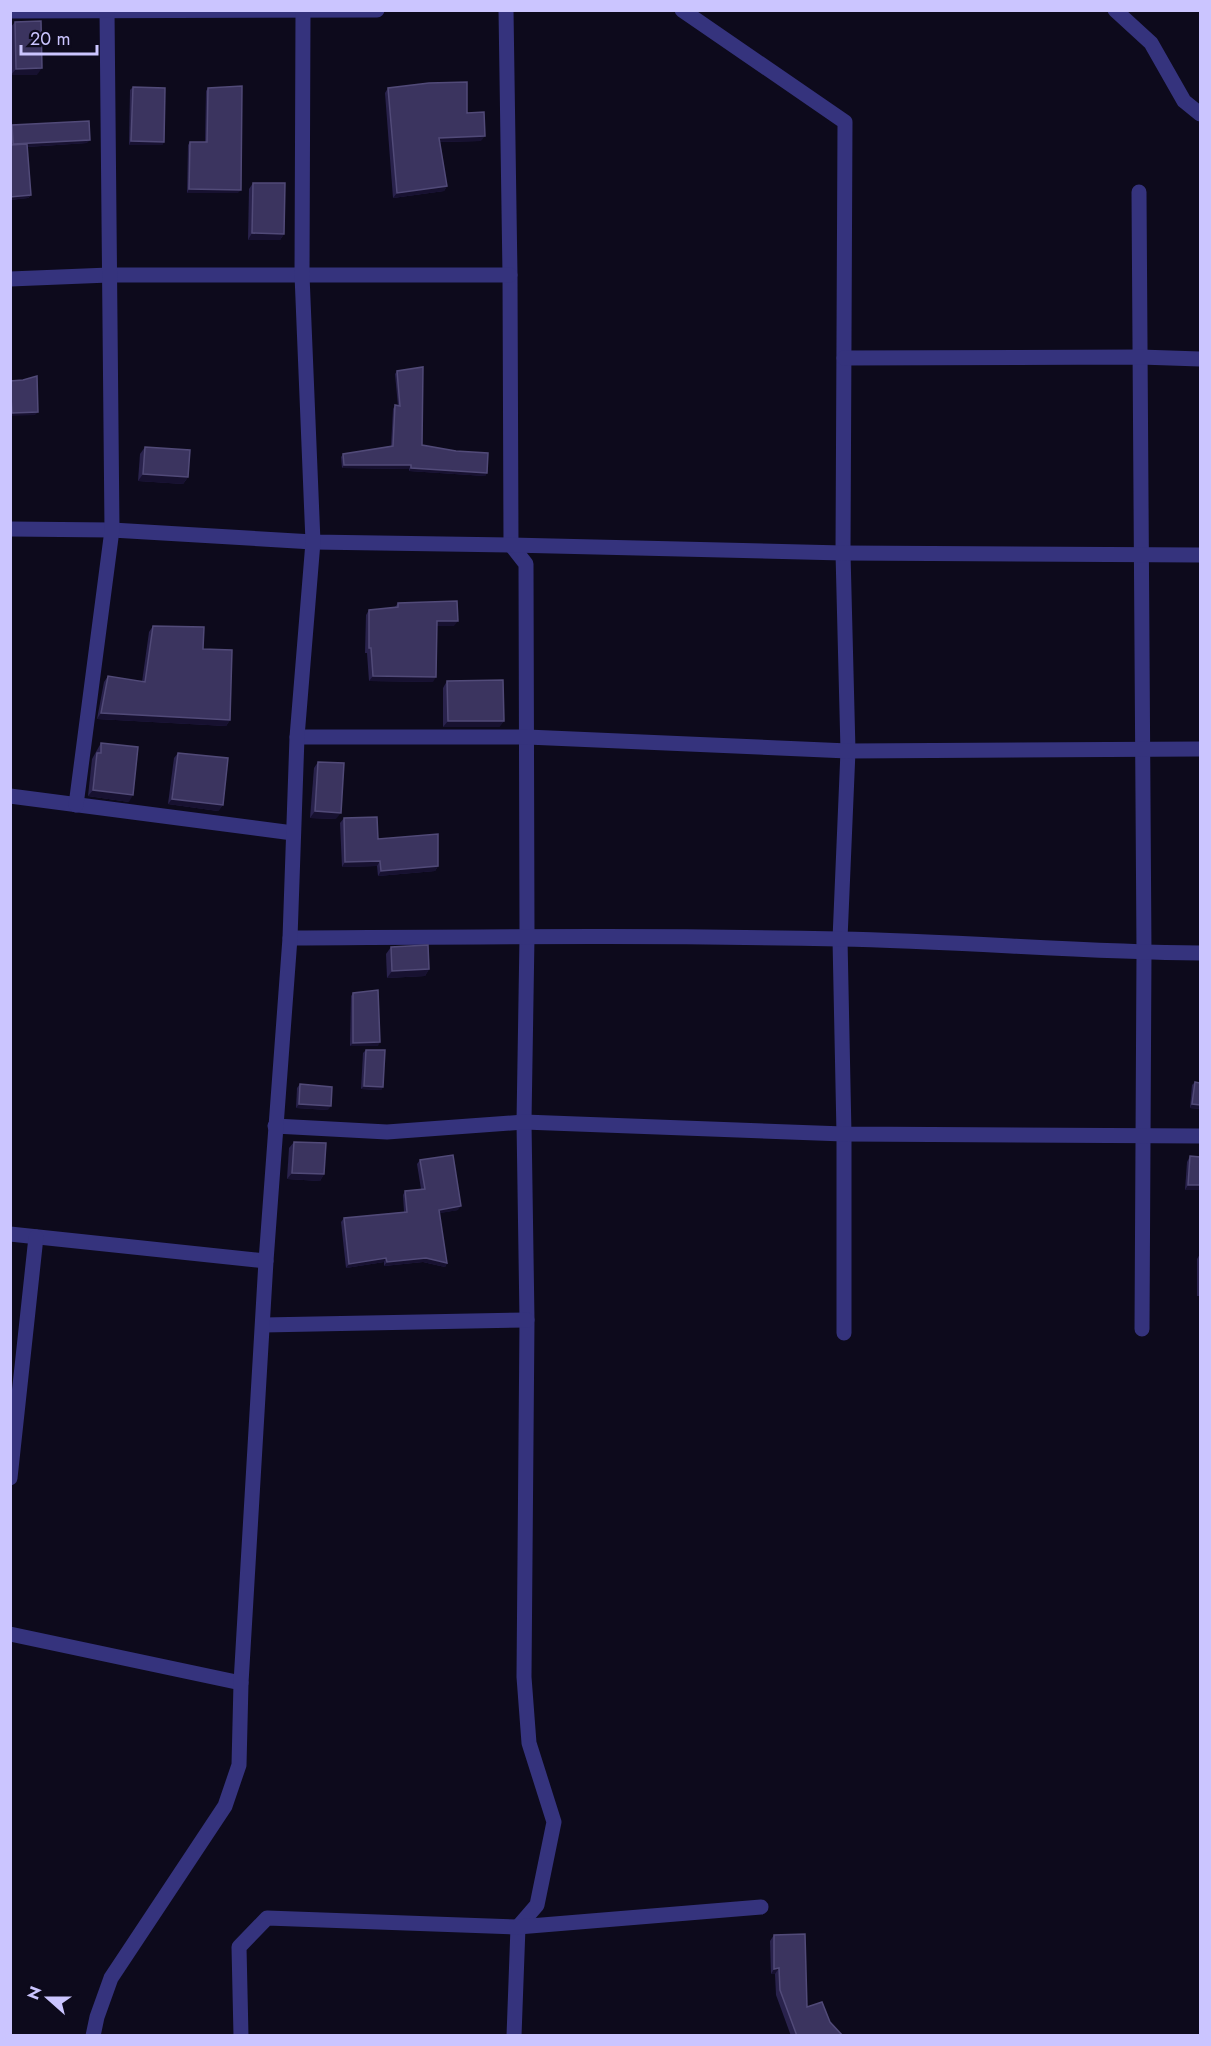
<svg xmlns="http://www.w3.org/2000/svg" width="1211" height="2046" font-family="Jost,sans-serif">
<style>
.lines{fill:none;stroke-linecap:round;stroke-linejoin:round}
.minor{stroke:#35337d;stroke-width:15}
.wall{fill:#29224c}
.shaded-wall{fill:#171130}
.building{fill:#3b345f;stroke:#514a78;stroke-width:1.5}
</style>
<rect width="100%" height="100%" fill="#0d0a1c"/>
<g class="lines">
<g class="minor">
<path d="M506,10l4,265 1,270 15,19 1,373 -3,185 3,198 -3,357 5,66 25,79 -17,83 -19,22 -4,109"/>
<path d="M682,10l163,112 -2,431 5,198 -8,188 4,195v199"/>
<path d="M1115,10l36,33 33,58 16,13"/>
<path d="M10,11l367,-1"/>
<path d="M1139,192l5,760 -2,377"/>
<path d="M10,279l99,-4h401"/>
<path d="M844,358l296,-1 60,2"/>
<path d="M10,529l102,1 201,12 198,3 332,8 357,2"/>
<path d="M297,737h230l321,14 352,-2"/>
<path d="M10,796l283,37"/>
<path d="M76,805l36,-275 -5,-520"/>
<path d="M290,938c183,-1 366,-3 549,1 121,2 241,13 361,14"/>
<path d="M275,1126l112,6 137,-10 320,12 356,2"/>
<path d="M10,1234l256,27"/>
<path d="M263,1325l264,-5"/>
<path d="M10,1478l26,-241"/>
<path d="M10,1634l231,49"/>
<path d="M93,2036l4,-19 14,-39 114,-172 14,-41 2,-82 25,-422 24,-323 7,-201 16,-195 -11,-267 1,-265"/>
<path d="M241,2036l-2,-89 28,-29 251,9 243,-20"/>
</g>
</g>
<g class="wall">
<path d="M15,22l22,53h-26l-1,-47z"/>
<path d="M133,87l31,55 -2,3h-33l1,-55z"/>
<path d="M208,88l30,105h-51l1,-48 2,-3h15l1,-51z"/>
<path d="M388,88l79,25 14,28 -41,1 7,44 -3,5 -51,7 -8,-105z"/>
<path d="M12,125l75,18 -60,4 4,48 -3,3 -18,2v-73z"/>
<path d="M253,183l31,51 -4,6h-32l1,-51z"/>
<path d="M397,371l25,74 65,28 -2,3 -76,-5v-2l-67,-1 -1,-11 2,-3 48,-8 2,-37 2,-4 3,1 -3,-32z"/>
<path d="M145,447l43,30 -5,7 -45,-3 2,-27z"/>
<path d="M398,603l56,23h-17l-4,56 -64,-1 -2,-28h-2l1,-38 3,-5 26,-3z"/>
<path d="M153,626l50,23 27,71 -4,6 -129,-7 7,-37 4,-6 34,6 7,-50z"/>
<path d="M447,681l57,40 -5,6h-56v-39z"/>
<path d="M101,743l28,59 -41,-6 4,-37z"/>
<path d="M178,753l45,52 -5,6 -50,-7 6,-46z"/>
<path d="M318,762l18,57 -26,-1 4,-50z"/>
<path d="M344,818l34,21 60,27 -3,5 -57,5 -1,-10 -35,1 -2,-44z"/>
<path d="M391,947l38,22 -4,7 -38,2 -1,-24z"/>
<path d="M353,993l25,53h-28l1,-50z"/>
<path d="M366,1050l17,37 -2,3 -20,-1 2,-36z"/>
<path d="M1195,1082l5,1v26l-10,-1 2,-23z"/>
<path d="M300,1084l28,26 -32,-2 1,-20z"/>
<path d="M294,1142l30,32 -4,7 -33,-2 2,-31z"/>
<path d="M1190,1156l10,34h-15l2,-28z"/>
<path d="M420,1160l38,50 -19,3 8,50 -2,4 -22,-5 -39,4v-4l-38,6 -5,-46 3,-4 60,-6 -1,-17 2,-4 16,-2 -4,-25z"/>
<path d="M1200,1254v42h-3v-37z"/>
<path d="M774,1935l33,72 23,15 13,14h-52l-15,-41 -1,-21h-4l-1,-33z"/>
</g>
<g class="shaded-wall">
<path d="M42,68l-5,7h-26l5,-6z"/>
<path d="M485,136l-4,5 -45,1 3,-4z"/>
<path d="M90,140l-3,3 -76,5 2,-4z"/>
<path d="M131,141l33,1 -2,3h-33z"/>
<path d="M447,186l-3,5 -51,7 4,-5z"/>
<path d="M189,189l52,1 -3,3h-51z"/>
<path d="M31,195l-3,3 -18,2v-3z"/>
<path d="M252,233l32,1 -4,6h-32z"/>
<path d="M38,412l-3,3 -25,1 2,-3z"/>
<path d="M344,465h67l-2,4 -67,-1z"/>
<path d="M411,468l76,5 -2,3 -76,-5z"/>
<path d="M143,474l45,3 -5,7 -45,-3z"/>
<path d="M437,621h21l-4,5h-21z"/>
<path d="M373,676l63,1 -3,5 -64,-1z"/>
<path d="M101,713l129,7 -4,6 -129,-7z"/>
<path d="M448,721h56l-5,6h-56z"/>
<path d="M93,790l40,5 -4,7 -41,-6z"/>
<path d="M172,799l51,6 -5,6 -50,-7z"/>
<path d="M315,811l26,2 -5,6 -26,-1z"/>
<path d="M380,861l-3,5 -35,1 3,-5z"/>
<path d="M438,866l-3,5 -57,5 3,-5z"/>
<path d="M429,969l-4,7 -38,2 5,-7z"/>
<path d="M380,1042l-2,4h-28l3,-3z"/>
<path d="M364,1086l19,1 -2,3 -20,-1z"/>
<path d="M299,1104l32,2 -3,4 -32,-2z"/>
<path d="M1192,1104l8,1v4l-10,-1z"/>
<path d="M292,1173l32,1 -4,7 -33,-2z"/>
<path d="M1188,1185h12v5h-15z"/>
<path d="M461,1206l-3,4 -22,4 3,-4z"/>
<path d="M386,1258l-2,4 -38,6 3,-4z"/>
<path d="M426,1258l21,5 -2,4 -22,-5 -39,4 3,-4z"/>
<path d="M779,1968l-4,6h-4l3,-5z"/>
</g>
<g class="building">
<path d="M41,21l1,47 -26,1 -1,-47z"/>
<path d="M467,82v31l17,-1 1,24 -46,2 8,48 -50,7 -9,-105 41,-5z"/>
<path d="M242,86l-1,104 -52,-1 1,-47h17l1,-54z"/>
<path d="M133,87l32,1 -1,54 -33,-1z"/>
<path d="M89,121l1,19 -77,4 -1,-19z"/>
<path d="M27,144l4,51 -21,2v-52z"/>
<path d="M253,183h32l-1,51 -32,-1z"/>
<path d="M423,367l-1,78 34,6 32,2 -1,20 -76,-5v-3h-67l-1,-11 50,-8 2,-41 5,1 -3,-35z"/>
<path d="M37,376l1,36 -26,1 -2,-32 13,-1z"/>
<path d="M145,447l45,3 -2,27 -45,-3z"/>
<path d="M457,601l1,20h-21l-1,56 -63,-1 -2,-28h-2v-38l29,-3v-4z"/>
<path d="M153,626l51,1 -1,22 29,1 -2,70 -129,-7 7,-37 37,6z"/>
<path d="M503,680l1,41h-56l-1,-40z"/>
<path d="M101,743l37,4 -5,48 -40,-5 4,-37h4z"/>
<path d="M178,753l50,5 -5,47 -51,-6z"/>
<path d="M318,762l26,1 -3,50 -26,-2z"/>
<path d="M377,817l1,22 60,-5v32l-57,5 -1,-10 -35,1 -1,-44z"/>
<path d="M428,945l1,24 -37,2 -1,-24z"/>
<path d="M378,990l2,52 -27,1v-50z"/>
<path d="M366,1050h19l-2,37 -19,-1z"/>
<path d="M1195,1082l5,1v22l-8,-1z"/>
<path d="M300,1084l32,3 -1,19 -32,-2z"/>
<path d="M294,1142l32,1 -2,31 -32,-1z"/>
<path d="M453,1155l8,51 -22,4 8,53 -21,-5 -39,4 -1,-4 -37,6 -5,-46 63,-6 -2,-21 20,-2 -5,-29z"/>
<path d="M1190,1156l10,1v28h-12z"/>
<path d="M805,1934l2,73 15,-5 8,20 13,14h-46l-17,-46 -1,-22 -5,1v-34z"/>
</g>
<rect width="1211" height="2046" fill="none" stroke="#cbc5ff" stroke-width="24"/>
<g transform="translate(48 1998) rotate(291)" stroke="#0d0a1c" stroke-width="4.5" paint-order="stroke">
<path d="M0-4.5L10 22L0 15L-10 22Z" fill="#cbc5ff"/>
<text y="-9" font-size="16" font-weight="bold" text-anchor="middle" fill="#cbc5ff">N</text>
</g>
<path d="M21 45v9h76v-9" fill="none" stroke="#cbc5ff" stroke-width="3"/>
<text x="30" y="45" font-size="18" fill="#cbc5ff" stroke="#0d0a1c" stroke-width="4.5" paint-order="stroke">20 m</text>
</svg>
